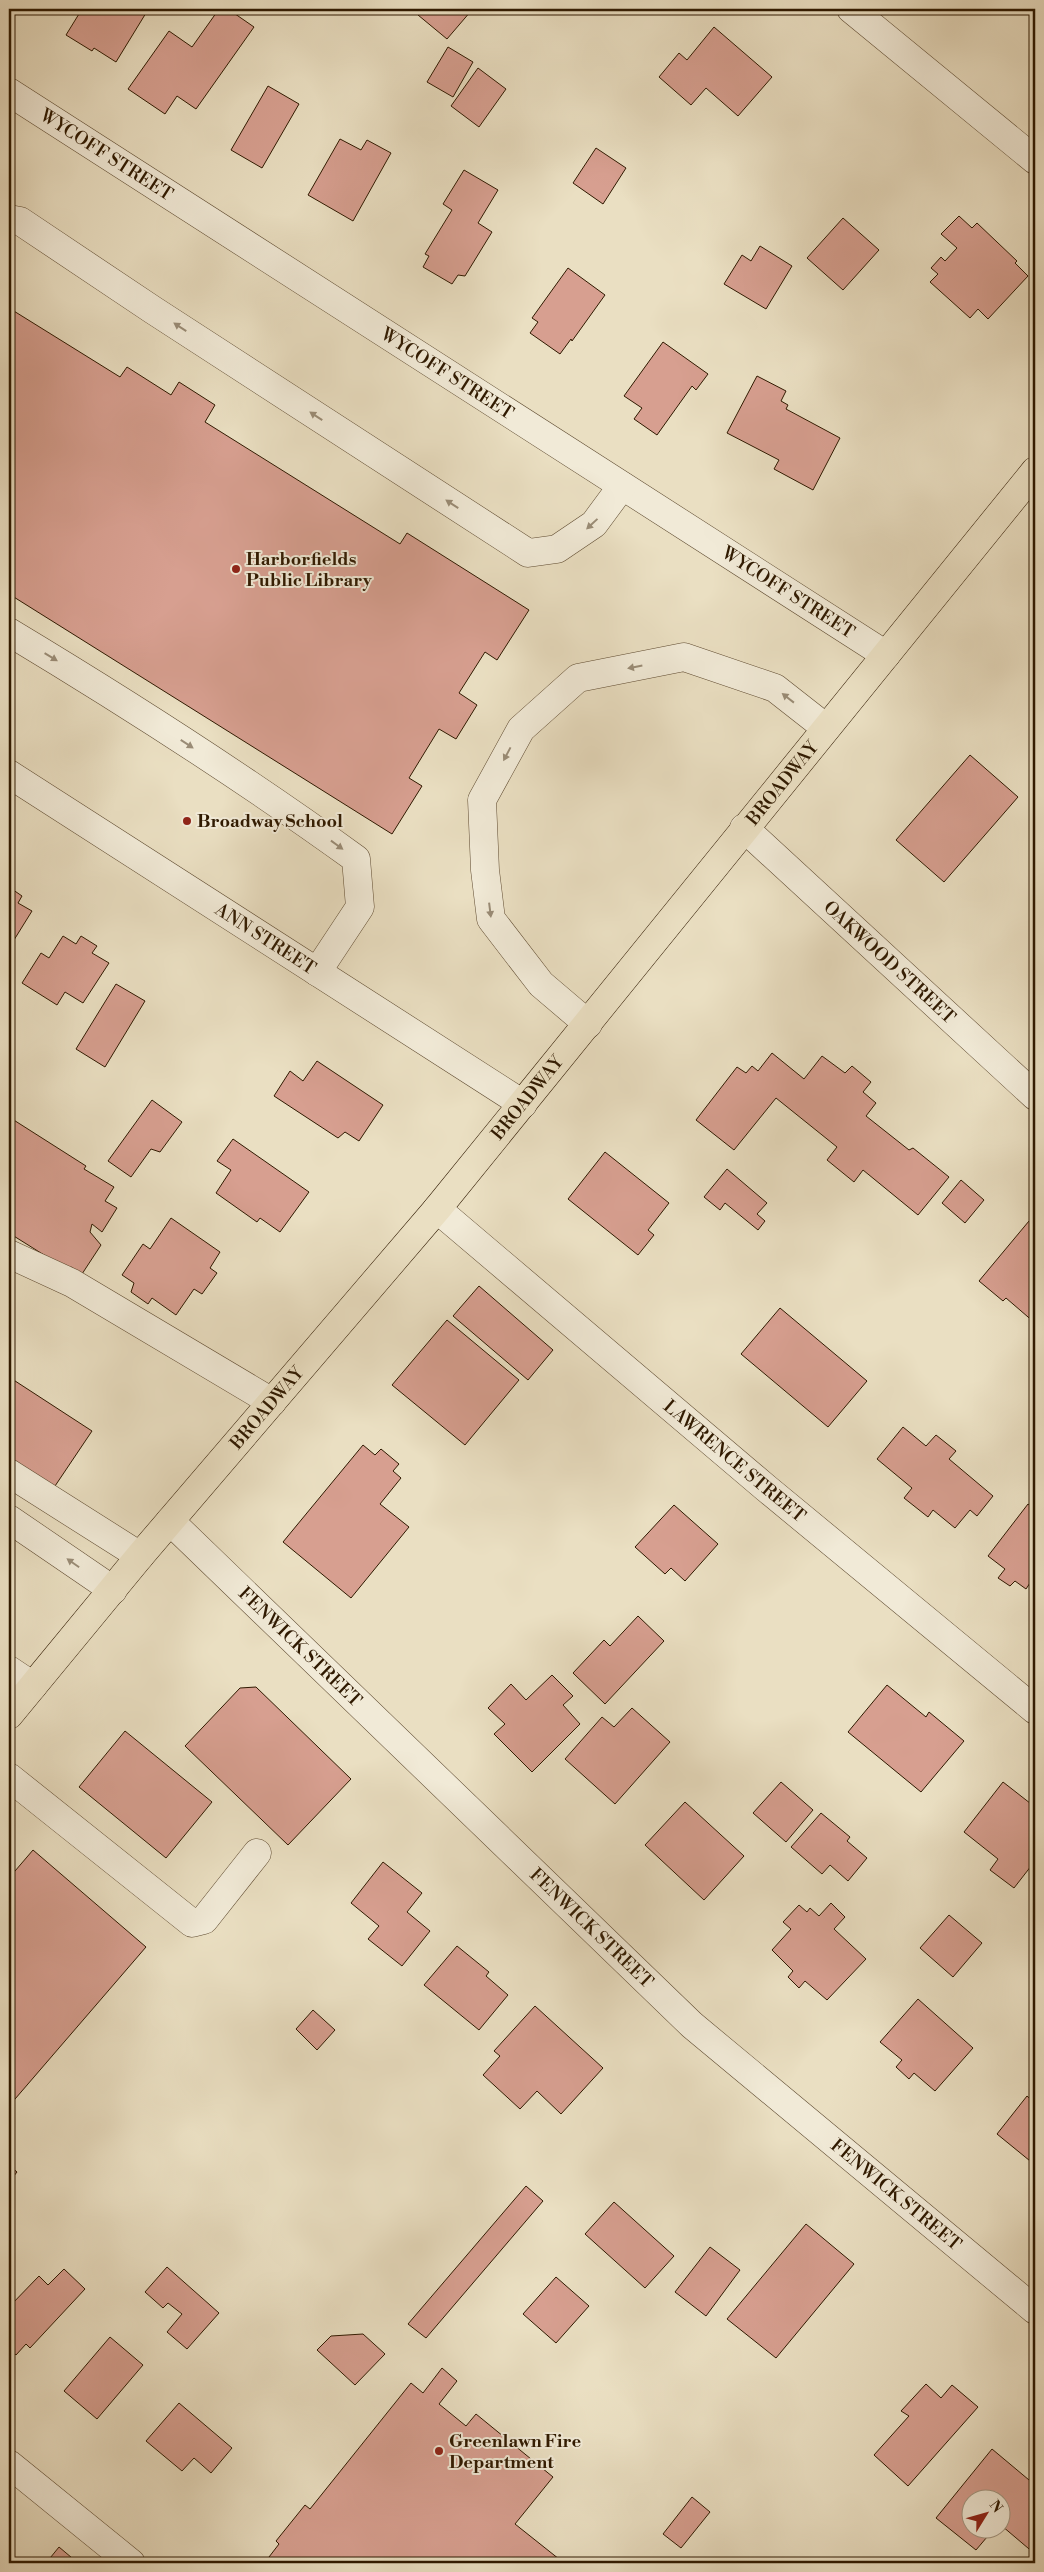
<svg xmlns="http://www.w3.org/2000/svg" width="1044" height="2572" font-family="'Libre Bodoni',serif">
<style>
.building{fill:#d79f90;stroke:#2f1900}
.lines{fill:none;stroke-linecap:round;stroke-linejoin:round}
.minor-casing{stroke:#5e4a30;stroke-width:29}
.major-casing{stroke:#2f1900;stroke-width:29}
.minor{stroke:#f1ead7;stroke-width:28}
.major{stroke:#eadfc2;stroke-width:28}
.oneway{fill:#9a8c76}
.poi-dot{fill:#8f2418;stroke:#f1ead7;stroke-width:2}
.labels{text-anchor:middle;dominant-baseline:central;stroke-width:4;stroke-linejoin:round;paint-order:stroke}
.street-label{font-size:18px;fill:#2f1900;stroke:#f1ead7}
.poi-label{font-size:18px;font-weight:bold;fill:#2f1900;stroke:#f1ead7;text-anchor:start}
</style>
<rect width="100%" height="100%" fill="#eadfc2"/>
<filter id="stains"><feTurbulence type="fractalNoise" baseFrequency=".004" numOctaves="4"/><feColorMatrix values="0 0 0 0 .2 0 0 0 0 .09 0 0 0 0 .02 0 0 0 .5 -.17"/></filter>
<radialGradient id="worn" r=".72"><stop offset=".6" stop-color="#630" stop-opacity="0"/><stop offset="1" stop-color="#630" stop-opacity=".3"/></radialGradient>
<g class="building">
<path d="M82,9h56l8,4 -30,49 -22,-14 -2,3 -26,-16z"/>
<path d="M219,9h9l26,18 -58,82 -19,-13 -12,18 -37,-25 41,-58 23,16z"/>
<path d="M423,9h46l2,2 -24,28 -29,-24z"/>
<path d="M714,27l58,50 -34,39 -32,-28 -15,17 -32,-28 20,-24 8,7z"/>
<path d="M448,47l25,15 -20,35 -26,-15z"/>
<path d="M478,68l28,21 -27,38 -28,-21z"/>
<path d="M268,86l31,18 -37,64 -31,-18z"/>
<path d="M340,139l21,11 6,-10 24,13 -38,68 -45,-26z"/>
<path d="M596,148l30,20 -23,36 -30,-21z"/>
<path d="M464,170l34,20 -20,33 14,9 -27,44 -7,-1 -6,9 -29,-17 6,-11 -4,-2 27,-44 -9,-6z"/>
<path d="M959,216l13,12 5,-5 40,38 -2,2 13,13 -40,43 -10,-10 -8,9 -40,-36 8,-8 -7,-6 10,-11 4,4 12,-13 -16,-14z"/>
<path d="M843,218l36,32 -36,40 -36,-32z"/>
<path d="M760,246l32,20 -26,43 -42,-25 18,-29 9,6z"/>
<path d="M568,268l37,27 -33,46 -1,-2 -11,15 -30,-21 8,-11 -6,-4z"/>
<path d="M9,308l111,69 7,-10 44,28 8,-13 36,23 -10,17 195,122 7,-11 122,77 -32,50 -12,-8 -26,41 18,12 -21,34 -17,-10 -30,49 13,8 -30,48 -383,-240z"/>
<path d="M663,342l45,32 -12,16 -4,-4 -35,49 -23,-16 8,-11 -18,-12z"/>
<path d="M757,376l29,15 -5,10 7,4 -2,4 54,29 -27,52 -39,-21 5,-9 -52,-27z"/>
<path d="M970,755l48,42 -74,85 -48,-42z"/>
<path d="M9,887l13,9 -4,7 14,8 -23,37z"/>
<path d="M63,936l13,8 5,-8 16,10 -5,7 17,10 -26,40 -18,-11 -8,13 -35,-22 19,-30 8,5z"/>
<path d="M116,984l29,17 -40,66 -29,-18z"/>
<path d="M772,1053l32,26 18,-23 23,17 7,-7 19,16 -8,10 13,11 -10,13 43,34 4,-2 36,29 -31,38 -55,-45 -9,12 -27,-22 10,-13 -61,-49 -42,52 -38,-30 41,-53 9,6 6,-7 6,5z"/>
<path d="M317,1061l66,44 -24,36 -14,-9 -7,6 -64,-42 16,-25 13,10z"/>
<path d="M152,1100l30,22 -22,30 -9,-3 -20,28 -23,-16z"/>
<path d="M9,1117l77,49 -2,3 30,18 -9,14 12,7 -15,24 -10,-8 -2,8 11,13 -19,29 -11,-7 -3,3 -59,-37z"/>
<path d="M233,1139l76,53 -29,40 -20,-14 -3,4 -41,-29 15,-23 -14,-9z"/>
<path d="M605,1152l64,51 -21,27 6,5 -16,20 -70,-56z"/>
<path d="M727,1169l40,34 -10,11 8,7 -7,9 -33,-27 -5,7 -16,-13z"/>
<path d="M961,1180l23,20 -19,23 -23,-20z"/>
<path d="M171,1218l49,34 -10,16 7,5 -15,21 -8,-5 -18,26 -24,-17 -4,6 -17,-12 3,-9 -12,-8 21,-31 7,5z"/>
<path d="M1029,1221l6,5v97l-29,-25 -3,3 -24,-20z"/>
<path d="M479,1286l74,64 -25,30 -75,-64z"/>
<path d="M780,1308l87,73 -39,46 -87,-73z"/>
<path d="M447,1320l72,60 -54,65 -73,-60z"/>
<path d="M9,1377l83,54 -39,58 -44,-27z"/>
<path d="M903,1427l23,19 10,-11 20,16 -7,8 44,37 -16,20 -7,-6 -15,18 -22,-18 -5,7 -24,-19 8,-10 -35,-29z"/>
<path d="M363,1445l12,10 6,-6 18,15 -6,7 8,7 -21,26 29,23 -58,71 -68,-56z"/>
<path d="M1028,1504l7,5v74l-3,-3 -6,9 -11,-8 -5,5 -12,-8 7,-9 -17,-13z"/>
<path d="M674,1505l44,39 -33,37 -14,-13 -6,6 -30,-27z"/>
<path d="M638,1616l26,25 -59,63 -32,-31 31,-33 6,6z"/>
<path d="M552,1675l21,21 -10,9 17,19 -48,48 -38,-38 11,-10 -17,-16 23,-24 15,16z"/>
<path d="M887,1685l39,32 3,-5 35,29 -43,51 -73,-60z"/>
<path d="M256,1687l95,92 -63,66 -103,-99 55,-58z"/>
<path d="M632,1708l38,34 -55,62 -50,-45 37,-42 12,10z"/>
<path d="M125,1731l87,71 -46,56 -87,-71z"/>
<path d="M781,1782l32,28 -27,32 -33,-29z"/>
<path d="M1003,1782l32,25v54l-21,27 -24,-18 8,-11 -34,-27z"/>
<path d="M685,1802l59,54 -40,44 -59,-55z"/>
<path d="M821,1813l29,24 -3,4 20,17 -19,23 -18,-16 -8,9 -31,-27z"/>
<path d="M33,1850l113,97 -137,159v-228z"/>
<path d="M383,1862l39,31 -15,19 23,19 -28,35 -34,-27 11,-13 -28,-23z"/>
<path d="M831,1903l14,14 -11,12 32,30 -39,41 -22,-19 -6,7 -11,-11 5,-6 -21,-21 19,-21 -8,-7 16,-17 8,7 3,-4 9,8z"/>
<path d="M949,1915l33,28 -29,34 -33,-29z"/>
<path d="M457,1946l32,26 -3,4 22,19 -29,35 -55,-45z"/>
<path d="M918,1999l55,49 -38,43 -21,-18 -5,6 -13,-12 6,-7 -22,-18z"/>
<path d="M535,2006l68,62 -42,46 -24,-23 -17,18 -37,-34 17,-19 -6,-5z"/>
<path d="M313,2010l22,20 -18,20 -21,-21z"/>
<path d="M1027,2096l8,7v62l-38,-31z"/>
<path d="M9,2165l8,7 -8,10z"/>
<path d="M526,2186l17,15 -117,137 -18,-14z"/>
<path d="M614,2202l60,54 -29,32 -60,-54z"/>
<path d="M806,2224l48,40 -78,94 -49,-39z"/>
<path d="M710,2247l30,23 -34,46 -31,-24z"/>
<path d="M167,2267l52,46 -32,36 -20,-17 15,-18 -14,-11 -5,5 -18,-16z"/>
<path d="M64,2269l21,20 -55,59 -4,-4 -10,11 -7,-6v-42l30,-31 9,9z"/>
<path d="M556,2277l33,29 -33,37 -33,-29z"/>
<path d="M363,2334l22,20 -30,31 -38,-35 14,-14z"/>
<path d="M110,2337l33,28 -46,54 -33,-28z"/>
<path d="M442,2368l15,13 -18,23 27,22 10,-12 77,63 -38,47 49,39h-287l-8,-6 10,-13 -3,-3 29,-36 5,4 101,-126 12,10z"/>
<path d="M926,2384l15,14 11,-13 26,22 -70,79 -34,-31 35,-39 -8,-5z"/>
<path d="M179,2403l53,45 -21,25 -17,-15 -12,13 -36,-30z"/>
<path d="M992,2449l43,36v69l-33,-28v-26h-30v30h21l-17,20 -40,-32z"/>
<path d="M692,2497l18,15 -29,36 -18,-14z"/>
<path d="M59,2547l19,16h-32z"/>
</g>
<g class="lines">
<g class="minor-casing">
<g id="minor">
<path d="M851,9l184,151"/>
<path id="s1" d="M9,92l877,563"/>
<path d="M9,219l11,2 133,89 375,243 29,-4 37,-25 28,-38"/>
<path d="M9,632c118,71 235,146 347,227l4,48 -43,65"/>
<path id="s2" d="M9,774l514,330"/>
<path id="s3" d="M744,828l291,268"/>
<path d="M588,1024l-47,-40 -50,-65 -6,-49 -3,-70 39,-71 57,-51 106,-21 91,31 51,40"/>
<path id="s4" d="M437,1209l329,279 269,222"/>
<path d="M9,1254l63,29 200,119"/>
<path d="M9,1473l131,83"/>
<path d="M9,1519l104,71"/>
<path id="s5" d="M170,1521l522,504 343,285"/>
<path d="M9,1670l24,16"/>
<path d="M9,1777l183,146 12,-3 53,-67"/>
<path d="M9,2464l122,99"/>
</g>
</g>
<g class="major-casing">
<g id="major">
<path id="s6" d="M9,1715l131,-159 297,-347 598,-738"/>
</g>
</g>
<use href="#minor" class="minor"/>
<use href="#major" class="major"/>
</g>
<defs><path id="oneway-solid" d="M-6-.8H1V-3.2L6.5 0L1 3.2V.8H-6Z" transform="scale(1.25)"/></defs>
<g class="oneway">
<use href="#oneway-solid" transform="translate(180 327) rotate(-147)"/>
<use href="#oneway-solid" transform="translate(316 416) rotate(-147)"/>
<use href="#oneway-solid" transform="translate(452 504) rotate(-147)"/>
<use href="#oneway-solid" transform="translate(592 524) rotate(137)"/>
<use href="#oneway-solid" transform="translate(51 657) rotate(31)"/>
<use href="#oneway-solid" transform="translate(635 667) rotate(169)"/>
<use href="#oneway-solid" transform="translate(788 698) rotate(-142)"/>
<use href="#oneway-solid" transform="translate(187 744) rotate(33)"/>
<use href="#oneway-solid" transform="translate(507 754) rotate(118)"/>
<use href="#oneway-solid" transform="translate(337 845) rotate(36)"/>
<use href="#oneway-solid" transform="translate(490 910) rotate(83)"/>
<use href="#oneway-solid" transform="translate(73 1563) rotate(-145)"/>
</g>
<g class="poi-dot">
<circle cx="236" cy="569" r="5"/>
<circle cx="187" cy="821" r="5"/>
<circle cx="439" cy="2451" r="5"/>
</g>
<g class="labels">
<g class="street-label">
<text stroke="none"><textPath href="#s1" startOffset="116">WYCOFF STREET</textPath></text>
<text stroke="none"><textPath href="#s1" startOffset="521">WYCOFF STREET</textPath></text>
<text stroke="none"><textPath href="#s1" startOffset="926">WYCOFF STREET</textPath></text>
<text stroke="none"><textPath href="#s6" startOffset="1211">BROADWAY</textPath></text>
<text stroke="none"><textPath href="#s2" startOffset="305">ANN STREET</textPath></text>
<text stroke="none"><textPath href="#s3" startOffset="198">OAKWOOD STREET</textPath></text>
<text stroke="none"><textPath href="#s6" startOffset="806">BROADWAY</textPath></text>
<text stroke="none"><textPath href="#s6" startOffset="401">BROADWAY</textPath></text>
<text stroke="none"><textPath href="#s4" startOffset="390">LAWRENCE STREET</textPath></text>
<text stroke="none"><textPath href="#s5" startOffset="181">FENWICK STREET</textPath></text>
<text stroke="none"><textPath href="#s5" startOffset="586">FENWICK STREET</textPath></text>
<text stroke="none"><textPath href="#s5" startOffset="991">FENWICK STREET</textPath></text>
</g>
<g class="poi-label">
<text x="246" y="559">Harborfields<tspan x="246" dy="21">Public Library</tspan></text>
<text x="197" y="821">Broadway School</text>
<text x="449" y="2441">Greenlawn Fire<tspan x="449" dy="21">Department</tspan></text>
</g>
</g>
<rect width="1044" height="2572" fill="none" stroke="#eadfc2" stroke-width="30"/>
<rect x="10" y="10" width="1024" height="2552" fill="none" stroke="#2f1900" stroke-width="2.5"/>
<rect x="15" y="15" width="1014" height="2542" fill="none" stroke="#2f1900"/>
<g transform="translate(986 2514) rotate(53)"><circle r="24" fill="#f1ead7" stroke="#a39681"/>
<path d="M0-4L9 19L0 12L-9 19Z" fill="#8f2418"/>
<text y="-8" font-size="14" font-weight="bold" text-anchor="middle" fill="#2f1900">N</text>
</g>
<rect width="100%" height="100%" filter="url(#stains)"/>
<rect width="100%" height="100%" fill="url(#worn)"/>
</svg>
